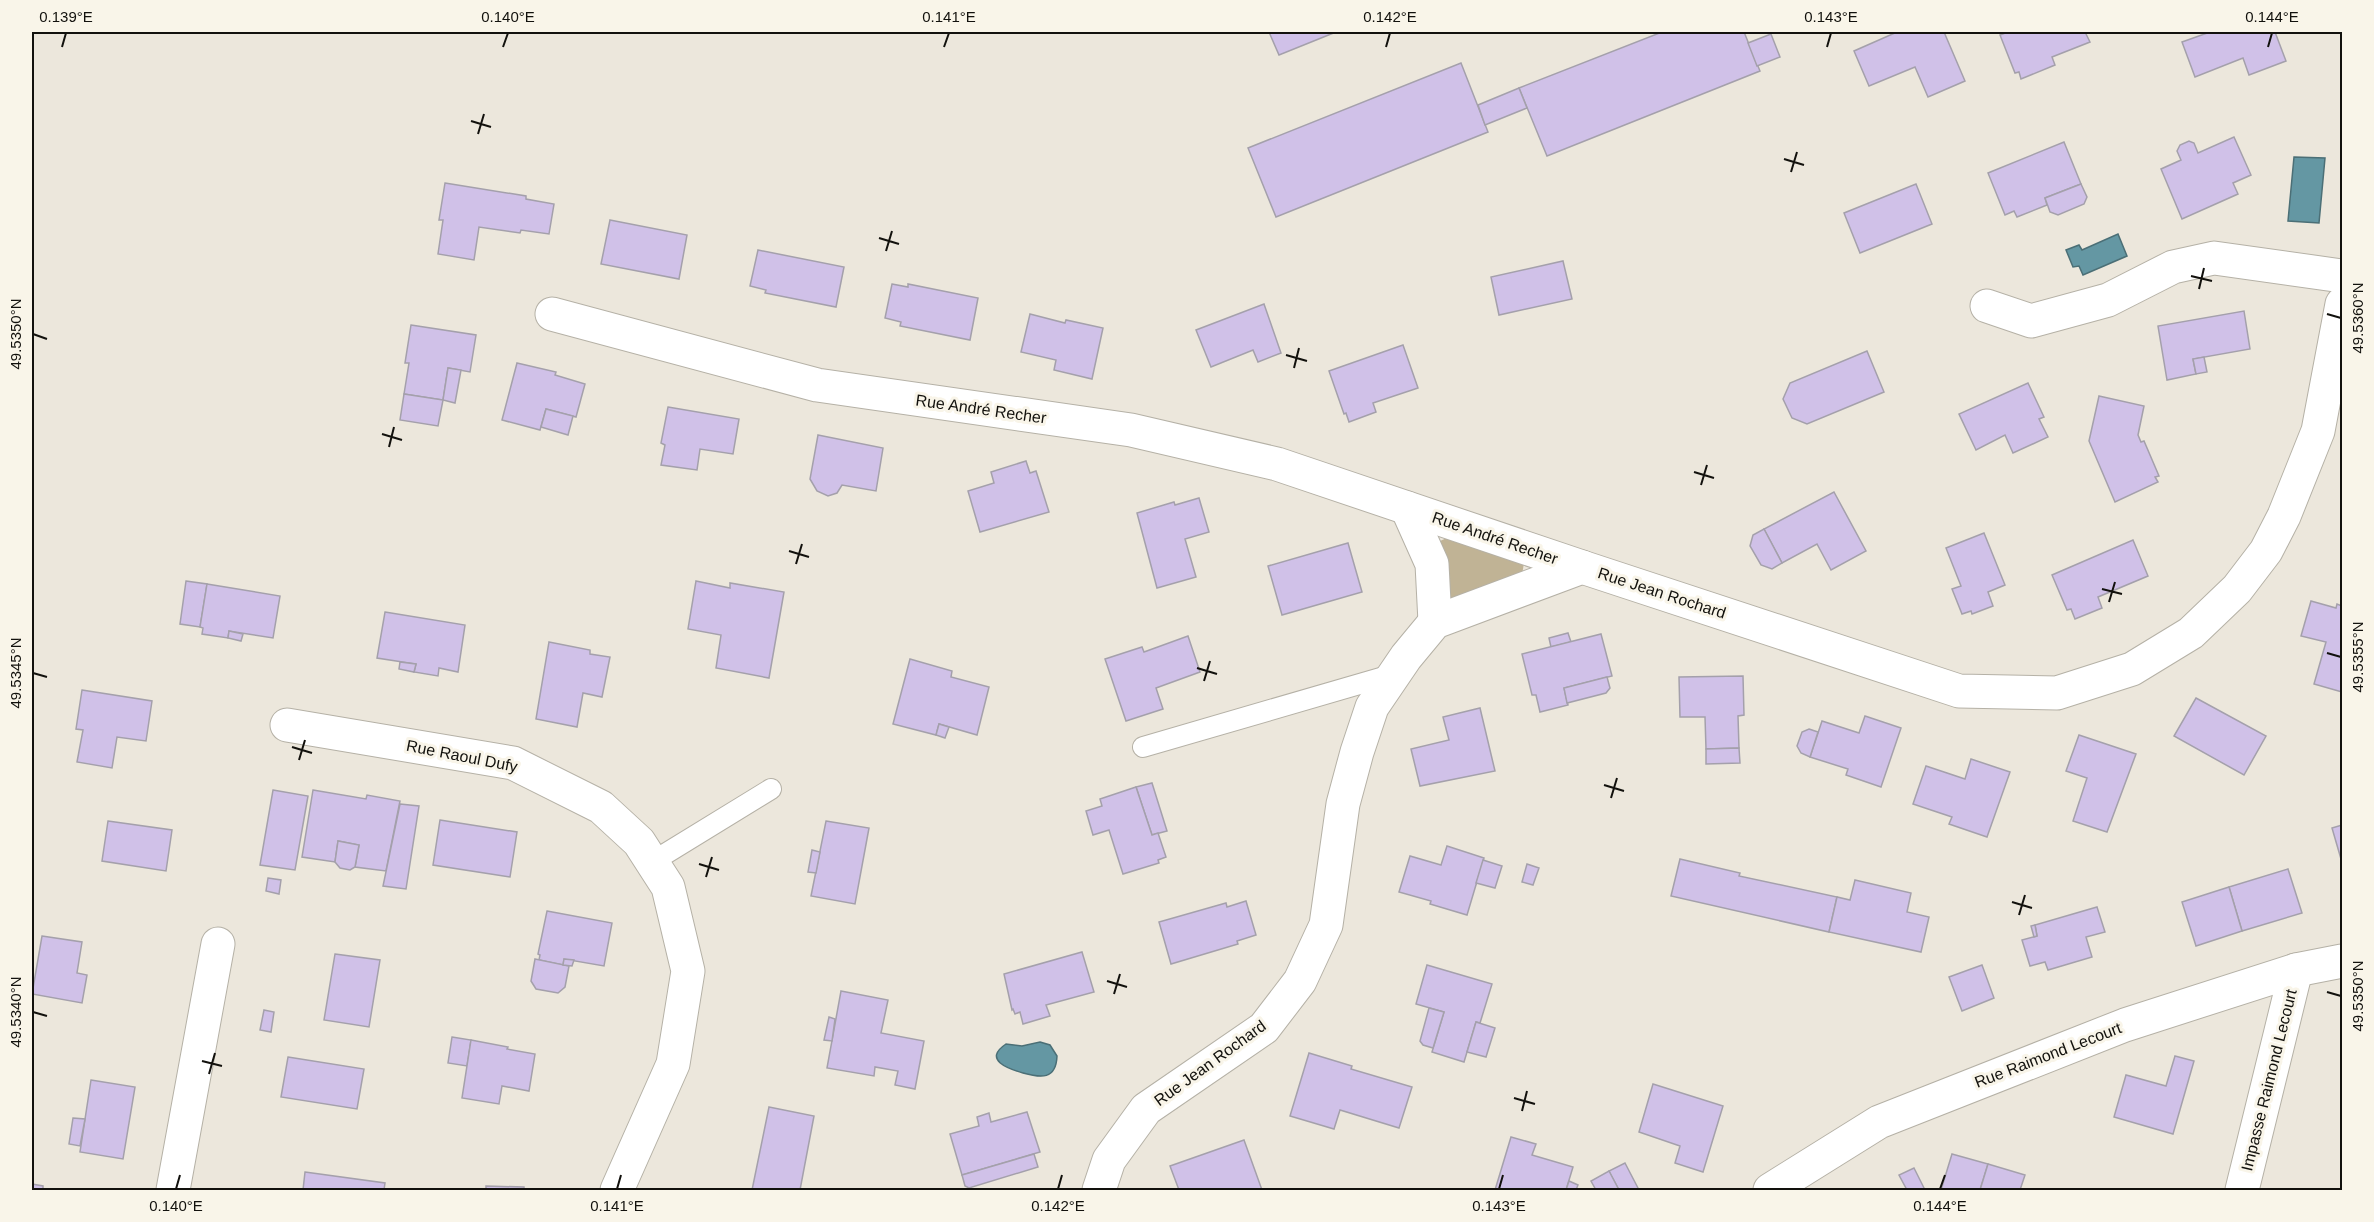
<svg xmlns="http://www.w3.org/2000/svg" width="2374" height="1222" font-family="Arial,sans-serif">
<style>
.green{fill:#c0b395}
.water{fill:#6497a3;stroke:#4b6f76;stroke-width:1.5}
.building{fill:#d0c1e8;stroke:#a4a0ab;stroke-width:1.5}
.lines{fill:none;stroke-linecap:round;stroke-linejoin:round}
.lane-casing{stroke:#b5b1a6;stroke-width:22}
.street-casing{stroke:#b5b1a6;stroke-width:35}
.lane{stroke:#fff;stroke-width:20}
.street{stroke:#fff;stroke-width:33}
.ticks{fill:none;stroke:#12110d;stroke-width:2}
.labels{text-anchor:middle;dominant-baseline:central;stroke-width:6;stroke-linejoin:round;paint-order:stroke}
.street-label{font-size:16px;fill:#12110d;stroke:#f9f5e9}
.neatline{fill:none;stroke:#12110d;stroke-width:2}
.ticks-label{font-size:15px;text-anchor:middle;fill:#12110d}
</style>
<rect width="100%" height="100%" fill="#ece7dc"/>
<path class="green" d="M1451,536l73,27 -2,12 -66,25 -7,-3 -11,-55z"/>
<g class="water">
<path d="M2294,157l31,1 -6,65 -31,-2z"/>
<path d="M2118,234l9,22 -44,19 -4,-9 -6,1 -7,-17 13,-5 3,5z"/>
<path d="M1040,1042l10,3 7,11c-1,24 -16,22 -34,17 -14,-4 -41,-13 -17,-29l16,2z"/>
</g>
<g class="building">
<path d="M1269,32h67l-57,23z"/>
<path d="M1662,32h82l16,39 -213,85 -28,-68z"/>
<path d="M1897,32h47l21,49 -37,16 -13,-30 -46,19 -15,-35z"/>
<path d="M2008,32h77l5,10 -38,15 3,8 -34,14 -2,-7 -4,1 -15,-38z"/>
<path d="M2210,32h65l11,29 -37,14 -6,-17 -48,19 -13,-35z"/>
<path d="M1771,34l9,23 -23,9 -9,-23z"/>
<path d="M1461,63l27,69 -212,85 -28,-69z"/>
<path d="M1519,88l8,20 -42,17 -7,-20z"/>
<path d="M2234,137l17,38 -18,8 5,11 -56,25 -21,-50 20,-9 -4,-9 3,-6 9,-4 5,2 4,10z"/>
<path d="M2064,142l17,42 -36,14 2,7 -30,12 -3,-6 -9,4 -17,-42z"/>
<path d="M445,183l81,13v3l28,5 -5,30 -28,-4 -1,3 -41,-6 -5,33 -36,-6 5,-34h-4z"/>
<path d="M1916,184l16,40 -72,29 -16,-40z"/>
<path d="M2081,184l6,13 -3,7 -26,11 -8,-3 -5,-14z"/>
<path d="M610,220l77,15 -8,44 -78,-15z"/>
<path d="M758,250l86,17 -8,40 -71,-14 1,-3 -16,-4z"/>
<path d="M1563,261l9,38 -73,16 -8,-38z"/>
<path d="M892,284l16,3v-3l70,14 -8,42 -70,-14 1,-4 -16,-4z"/>
<path d="M1264,304l17,49 -23,9 -5,-12 -42,17 -15,-37z"/>
<path d="M2244,311l6,38 -57,10 3,15 -29,6 -9,-54z"/>
<path d="M1030,314l35,9 1,-3 37,8 -11,51 -38,-9 2,-10 -35,-8z"/>
<path d="M411,325l65,10 -6,37 -22,-4 -5,32 -39,-6 5,-31h-4z"/>
<path d="M1403,345l15,43 -45,15 3,9 -27,10 -3,-9 -2,1 -15,-43z"/>
<path d="M1867,351l17,41 -77,32 -15,-6 -9,-19 7,-16z"/>
<path d="M2204,357l3,15 -11,2 -3,-15z"/>
<path d="M517,363l39,9 -1,3 30,9 -9,33 -30,-8 -6,21 -38,-10z"/>
<path d="M448,368l13,2 -6,33 -12,-3z"/>
<path d="M2028,383l16,34 -5,2 9,18 -35,16 -8,-18 -29,15 -17,-36z"/>
<path d="M404,394l39,6 -5,26 -38,-6z"/>
<path d="M2099,396l45,10 -6,29 3,7 3,-1 15,35 -4,1 3,5 -43,20 -26,-61z"/>
<path d="M668,407l71,12 -6,35 -33,-5 -3,21 -36,-5 4,-20 -4,-2z"/>
<path d="M546,409l27,7 -5,19 -27,-8z"/>
<path d="M818,435l65,13 -7,43 -34,-6 -5,8 -9,3 -11,-5 -7,-12z"/>
<path d="M1026,461l4,12 6,-2 13,41 -69,20 -12,-41 26,-8 -3,-11z"/>
<path d="M1834,492l32,59 -35,19 -14,-26 -35,19 -18,-34z"/>
<path d="M1199,498l10,34 -24,7 11,38 -39,11 -20,-75 37,-11 1,3z"/>
<path d="M1764,529l18,34 -10,6 -11,-4 -11,-19 3,-11z"/>
<path d="M1984,533l21,52 -17,7 5,14 -21,8 -1,-3 -9,3 -10,-25 9,-3 -15,-38z"/>
<path d="M2133,540l15,36 -50,21 4,11 -27,11 -4,-10 -4,1 -15,-35z"/>
<path d="M1348,543l14,49 -80,23 -14,-49z"/>
<path d="M186,581l21,3 -7,43 -20,-3z"/>
<path d="M696,581l34,7v-5l54,9 -15,86 -53,-10 5,-33 -33,-6z"/>
<path d="M207,584l73,12 -7,42 -44,-7 -1,7 -26,-4 1,-6 -3,-1z"/>
<path d="M2311,601l25,7 1,-4 5,2v86l-28,-8 12,-42 -25,-6z"/>
<path d="M385,612l80,13 -7,47 -19,-4 -1,8 -24,-4 2,-8 -39,-6z"/>
<path d="M229,631l14,3 -2,7 -13,-3z"/>
<path d="M1568,633l3,9 -20,5 -2,-9z"/>
<path d="M1601,634l11,42 -48,12 4,17 -28,7 -4,-17h-4l-10,-41z"/>
<path d="M1188,636l12,36 -44,16 7,21 -37,12 -21,-62 37,-12 2,5z"/>
<path d="M549,642l41,8v4l20,3 -8,40 -19,-4 -6,34 -41,-8z"/>
<path d="M910,659l42,12 -1,6 38,10 -12,48 -38,-11 -3,11 -43,-11z"/>
<path d="M400,662l16,2 -2,8 -15,-3z"/>
<path d="M1743,676l1,39 -6,1 1,32 -33,1 -1,-32h-25l-1,-40z"/>
<path d="M1607,677l3,11 -4,5 -39,10 -3,-15z"/>
<path d="M82,690l70,11 -6,40 -29,-4 -5,31 -35,-6 6,-32 -7,-1z"/>
<path d="M2196,698l70,38 -22,39 -70,-39z"/>
<path d="M1480,708l15,63 -75,15 -9,-37 38,-9 -6,-23z"/>
<path d="M1865,716l36,12 -20,59 -35,-12 2,-6 -38,-12 12,-36 37,12z"/>
<path d="M939,724l10,3 -4,11 -9,-3z"/>
<path d="M1809,729l9,3 -8,25 -9,-4 -4,-7 5,-14z"/>
<path d="M2079,735l57,19 -29,78 -34,-11 14,-43 -21,-7z"/>
<path d="M1739,748l1,15 -34,1v-15z"/>
<path d="M1971,759l39,13 -23,65 -38,-13 3,-7 -39,-13 13,-38 39,13z"/>
<path d="M1152,783l15,48 -15,4 -16,-48z"/>
<path d="M1136,787l16,48 6,-2 8,24 -8,3 1,3 -36,11 -14,-44 -16,5 -7,-24 16,-5 -2,-7z"/>
<path d="M273,790l35,6 -13,74 -35,-5z"/>
<path d="M313,790l53,9 1,-4 33,6 -14,70 -31,-4 4,-22 -21,-4 -3,21 -33,-5z"/>
<path d="M400,804l19,2 -13,83 -23,-3z"/>
<path d="M440,820l77,12 -7,45 -77,-12z"/>
<path d="M108,821l64,9 -6,41 -64,-10z"/>
<path d="M826,821l43,7 -14,76 -44,-8z"/>
<path d="M2342,825v33l-1,1 -9,-31z"/>
<path d="M338,841l21,4 -4,22 -5,3 -10,-2 -5,-6z"/>
<path d="M1447,846l37,12 -17,57 -37,-11 1,-3 -32,-9 11,-36 31,9z"/>
<path d="M812,850l8,2 -4,21 -8,-1z"/>
<path d="M1680,859l60,14 -1,3 98,21 -8,35 -158,-36z"/>
<path d="M1483,860l19,6 -7,22 -19,-5z"/>
<path d="M1527,864l12,4 -6,17 -11,-3z"/>
<path d="M2288,869l14,44 -60,18 -13,-44z"/>
<path d="M268,878l13,2 -2,14 -13,-3z"/>
<path d="M1855,880l56,13 -4,19 22,5 -8,35 -92,-20 8,-35 13,3z"/>
<path d="M2229,887l13,44 -46,15 -14,-44z"/>
<path d="M1246,901l10,34 -19,6 1,3 -67,20 -12,-42 67,-19 1,4z"/>
<path d="M2097,907l8,25 -19,5 6,20 -44,13 -3,-8 -15,4 -8,-26 15,-4 -2,-11z"/>
<path d="M547,911l65,12 -8,43 -40,-7 -1,6 -24,-5 1,-5 -2,-1z"/>
<path d="M2035,925l2,11 -3,1 -3,-11z"/>
<path d="M42,936l40,6 -5,31 10,2 -5,28 -50,-9z"/>
<path d="M1082,952l12,40 -48,13 4,11 -27,8 -3,-12 -5,2 -2,-5 -1,1 -8,-36z"/>
<path d="M335,954l45,6 -11,67 -45,-7z"/>
<path d="M535,959l34,7 -4,21 -7,6 -22,-4 -5,-8z"/>
<path d="M564,959l10,1 -2,6 -9,-1z"/>
<path d="M1427,965l65,19 -12,39 -4,-1 -12,40 -32,-10 12,-40 -28,-8z"/>
<path d="M1982,965l12,33 -32,13 -13,-34z"/>
<path d="M841,991l47,9 -7,33 43,8 -9,48 -20,-4 3,-14 -23,-4 -1,9 -47,-8z"/>
<path d="M1429,1008l15,4 -11,36 -10,-3 -3,-4z"/>
<path d="M264,1010l10,2 -3,20 -11,-2z"/>
<path d="M829,1017l6,2 -3,22 -8,-1z"/>
<path d="M1476,1022l19,6 -9,29 -19,-5z"/>
<path d="M452,1037l19,3 -4,26 -19,-3z"/>
<path d="M471,1040l37,7 -1,2 28,5 -6,37 -27,-5 -3,18 -37,-6z"/>
<path d="M1309,1053l43,13 -1,3 61,18 -13,41 -59,-18 -6,19 -44,-13z"/>
<path d="M2175,1056l19,5 -21,73 -59,-17 12,-42 40,11z"/>
<path d="M288,1057l76,12 -7,40 -76,-12z"/>
<path d="M91,1080l44,7 -12,72 -43,-7z"/>
<path d="M1653,1084l70,22 -20,66 -28,-9 5,-17 -41,-14z"/>
<path d="M769,1107l45,9 -14,74h-48z"/>
<path d="M1027,1112l13,40 -78,23 -12,-41 29,-8 -2,-9 12,-4 2,9z"/>
<path d="M73,1118l12,1 -5,27 -11,-2z"/>
<path d="M1511,1137l25,7 -4,11 41,12 -7,23h-71z"/>
<path d="M1244,1140l18,50h-83l-9,-24z"/>
<path d="M1034,1154l4,13 -69,21 -4,-2 -3,-11z"/>
<path d="M1952,1154l36,10 -8,26h-39z"/>
<path d="M1625,1163l14,27h-20l-10,-19z"/>
<path d="M1988,1164l37,11 -5,15h-40z"/>
<path d="M1914,1168l11,22h-18l-8,-15z"/>
<path d="M1609,1171l10,19h-23l-5,-9z"/>
<path d="M305,1172l80,11 -1,7h-81z"/>
<path d="M1569,1181l9,4 -2,5h-10z"/>
<path d="M32,1184l11,2v4h-11z"/>
<path d="M486,1186l38,1v3h-45v-1h7z"/>
</g>
<g class="lines">
<g class="lane-casing">
<g id="lane">
<path d="M1143,747l251,-73"/>
<path d="M652,862l119,-73"/>
</g>
</g>
<g class="street-casing">
<g id="street">
<path d="M1987,306l44,15 77,-21 65,-33 41,-9 128,18"/>
<path d="M552,314l265,71 314,45 146,34 305,103"/>
<path d="M1407,508l25,56 3,58"/>
<path d="M287,725l226,38 88,44 38,35 29,45 20,84 -15,93 -56,126"/>
<path d="M173,1190l45,-246"/>
<path d="M1099,1190l10,-30 37,-51 118,-81 36,-47 26,-56 17,-121 14,-52 15,-45 34,-50 29,-35 147,-55 377,124 98,2 75,-24 59,-36 46,-44 29,-38 18,-35 34,-85 24,-127"/>
<path d="M1770,1190l109,-68 246,-97 171,-55 46,-9"/>
<path d="M2242,1190l54,-220"/>
</g>
</g>
<use href="#lane" class="lane"/>
<use href="#street" class="street"/>
</g>
<path class="ticks" d="M62,47l4,-14M503,47l5,-14M944,47l5,-14M1386,47l4,-14M1827,47l4,-14M2268,47l4,-14M471,121l20,6M478,134l6,-20M1784,159l20,6M1791,172l6,-20M879,238l20,6M886,251l6,-20M2191,276l21,5M2199,289l5,-21M2327,314l14,4M33,334l14,5M1286,355l21,6M1294,368l5,-20M382,434l20,6M389,447l5,-20M1694,472l20,6M1701,485l6,-20M789,551l20,6M796,564l6,-20M2102,589l20,5M2109,602l6,-20M2327,653l14,4M1197,668l20,6M33,673l14,4M1204,681l6,-20M292,747l20,6M299,760l6,-20M1604,785l20,6M1611,798l6,-20M699,864l20,6M706,877l6,-20M2012,902l20,6M2019,915l6,-20M1107,981l20,6M2327,992l14,4M1114,994l6,-20M33,1012l14,4M202,1061l20,5M209,1074l6,-21M1514,1098l21,6M1522,1111l5,-20M176,1189l4,-14M617,1189l4,-14M1058,1189l4,-14M1499,1189l4,-14M1940,1189l5,-14"/>
<g class="labels">
<g class="street-label">
<text transform="translate(981 409) rotate(8)">Rue André Recher</text>
<text transform="translate(1495 538) rotate(19)">Rue André Recher</text>
<text transform="translate(1662 593) rotate(18)">Rue Jean Rochard</text>
<text transform="translate(462 756) rotate(11)">Rue Raoul Dufy</text>
<text transform="translate(2048 1055) rotate(-21)">Rue Raimond Lecourt</text>
<text transform="translate(1210 1063) rotate(-36)">Rue Jean Rochard</text>
<text transform="translate(2269 1080) rotate(-76)">Impasse Raimond Lecourt</text>
</g>
</g>
<rect width="2374" height="1222" fill="none" stroke="#f9f5e9" stroke-width="66"/>
<rect x="33" y="33" width="2308" height="1156" class="neatline"/>
<g class="ticks-label">
<text x="66" y="22">0.139°E</text>
<text x="508" y="22">0.140°E</text>
<text x="949" y="22">0.141°E</text>
<text x="1390" y="22">0.142°E</text>
<text x="1831" y="22">0.143°E</text>
<text x="2272" y="22">0.144°E</text>
<text transform="translate(2358 318) rotate(-90)" y="5">49.5360°N</text>
<text transform="translate(16 334) rotate(-90)" y="5">49.5350°N</text>
<text transform="translate(2358 657) rotate(-90)" y="5">49.5355°N</text>
<text transform="translate(16 673) rotate(-90)" y="5">49.5345°N</text>
<text transform="translate(2358 996) rotate(-90)" y="5">49.5350°N</text>
<text transform="translate(16 1012) rotate(-90)" y="5">49.5340°N</text>
<text x="176" y="1211">0.140°E</text>
<text x="617" y="1211">0.141°E</text>
<text x="1058" y="1211">0.142°E</text>
<text x="1499" y="1211">0.143°E</text>
<text x="1940" y="1211">0.144°E</text>
</g>
</svg>
